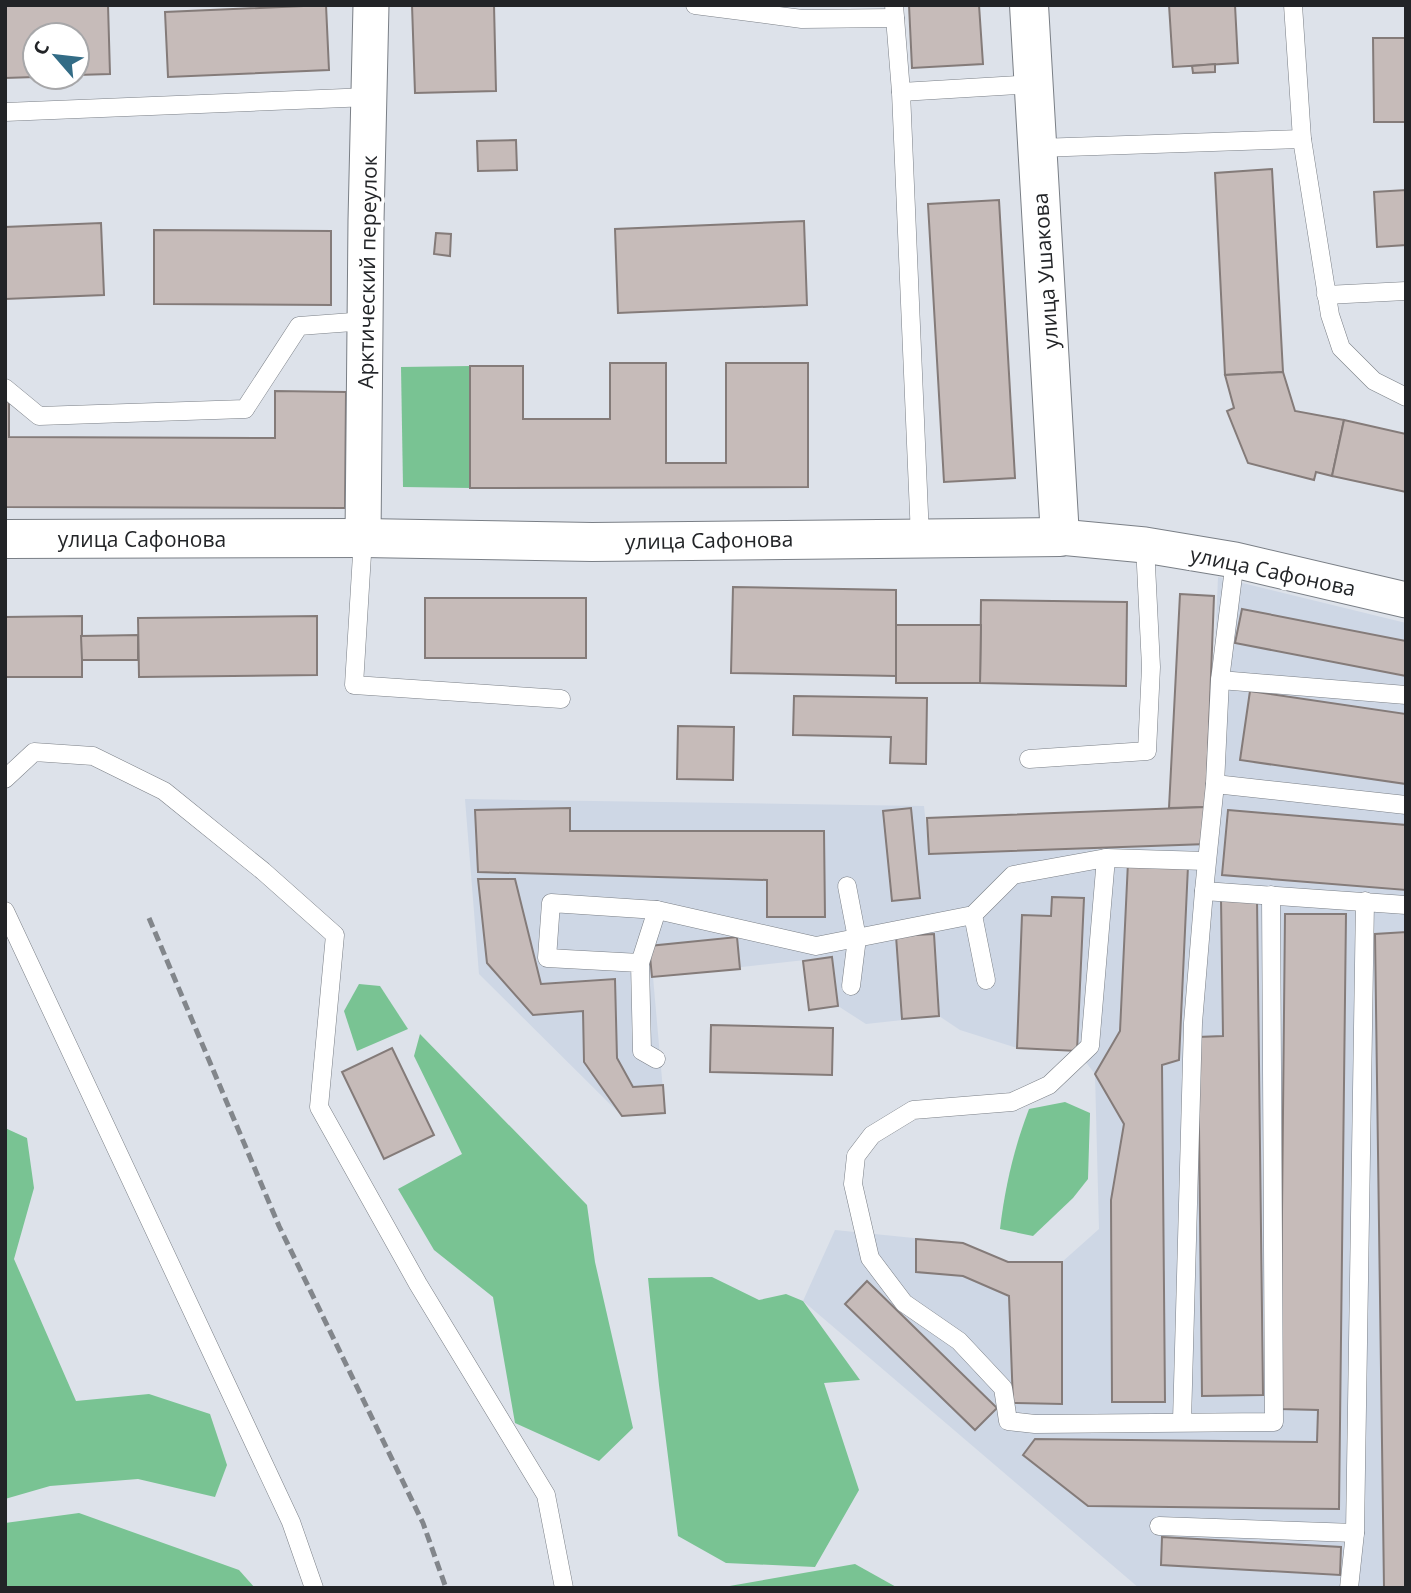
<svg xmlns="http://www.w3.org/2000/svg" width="1411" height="1593" font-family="'Open Sans',sans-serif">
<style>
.built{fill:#ced7e5}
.green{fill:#79c393}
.building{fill:#c6bbb9;stroke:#847b79;stroke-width:2}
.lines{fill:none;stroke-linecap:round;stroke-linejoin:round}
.service-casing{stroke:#7a7f86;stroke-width:19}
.minor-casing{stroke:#7a7f86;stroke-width:37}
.tertiary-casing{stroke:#7a7f86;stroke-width:40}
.service{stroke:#fff;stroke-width:18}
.minor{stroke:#fff;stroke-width:35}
.tertiary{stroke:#fff;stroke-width:38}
.rail{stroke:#82868b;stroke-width:5;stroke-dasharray:10 5;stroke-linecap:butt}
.labels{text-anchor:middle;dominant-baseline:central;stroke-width:7;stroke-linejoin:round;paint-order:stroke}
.street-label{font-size:21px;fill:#222427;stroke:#fff}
</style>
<rect width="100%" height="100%" fill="#dde2ea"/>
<path class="built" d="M1218,577l188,46v965h-267l-336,-287 32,-71 128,13 45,19h54l37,-33 -4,-155 -18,-23 -60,-3 -57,-18 -21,-14 -73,8 -28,-18 -6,-49 -179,20 12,136 -43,3 -143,-142 -14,-175 459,7 5,48 278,-10z"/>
<g class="green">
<path d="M470,366v122l-67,-1 -2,-120z"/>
<path d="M359,984l21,2 28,43 -51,22 -13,-40z"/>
<path d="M420,1034l167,171 8,57 38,166 -34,33 -84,-38 -22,-126 -59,-47 -36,-61 64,-35 -48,-98z"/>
<path d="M1065,1102l25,11 -2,66 -15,19 -40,38 -33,-7c5,-42 14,-81 29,-120z"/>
<path d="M5,1128l22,10 7,50 -20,71 62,142 73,-7 61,20 17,51 -12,32 -77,-18 -88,7 -45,13z"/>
<path d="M712,1277l47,23 27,-6 17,7 57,79 -36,3 35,107 -44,77 -89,-4 -48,-27 -19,-151 -11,-107z"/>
<path d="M79,1513l160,57 16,18h-250v-65z"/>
<path d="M855,1564l43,24h-180z"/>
</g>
<g class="building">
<path d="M108,5l2,69 -33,1v-40h-42v42l-30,1v-72z"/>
<path d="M326,5l3,65 -161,7 -3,-65z"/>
<path d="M412,5h82l2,86 -81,2z"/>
<path d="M909,5h70l4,59 -71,4z"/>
<path d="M1169,5h66l3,58 -65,4z"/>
<path d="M1373,38h33v84h-32z"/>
<path d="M1215,64v8l-22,1 -1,-7z"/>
<path d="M516,140l1,30 -39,1 -1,-30z"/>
<path d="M1272,169l11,203 -58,3 -10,-202z"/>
<path d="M1406,190v55l-29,2 -3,-55z"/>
<path d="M999,200l16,278 -71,4 -16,-278z"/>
<path d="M804,221l3,84 -189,8 -3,-84z"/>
<path d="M101,223l3,72 -99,4v-72z"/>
<path d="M154,230l177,1v74l-177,-1z"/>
<path d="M436,233l15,1 -1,22 -16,-2z"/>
<path d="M610,363h56v100h60v-100h82v124l-338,1v-122h53v53h87z"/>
<path d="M1283,372l12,39 49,9 -12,56 -16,-4 -2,8 -66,-17 -21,-52 7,-3 -9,-33z"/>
<path d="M275,391l71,1 -1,116 -340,-1v-110h4v40l266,1z"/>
<path d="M1344,420l62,14v58l-74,-16z"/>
<path d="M733,587l163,3v86l-165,-3z"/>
<path d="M1180,594l34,2 -8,211 -37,1z"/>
<rect x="425" y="598" width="161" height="60"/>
<path d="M981,600l146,2 -1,84 -146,-3z"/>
<path d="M1242,609l164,32v35l-171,-33z"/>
<path d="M82,616v61h-77v-60z"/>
<path d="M317,616v59l-178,2 -1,-59z"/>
<path d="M896,625h85l-1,58h-84z"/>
<path d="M138,635v25h-56l-1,-24z"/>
<path d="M1250,691l156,23v70l-166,-24z"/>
<path d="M794,696l133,2 -1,66 -36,-1 1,-26 -98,-2z"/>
<path d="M678,726l56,1 -1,53 -56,-1z"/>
<path d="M1206,807l1,37 -278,10 -2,-36z"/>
<path d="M570,808v23h254l1,86h-58v-37l-289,-8 -3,-62z"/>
<path d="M911,808l9,90 -28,3 -9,-90z"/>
<path d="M1228,810l178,15v65l-184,-15z"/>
<path d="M1128,862l60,4 -9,194 -17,5 3,337h-53l-1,-202 13,-76 -29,-50 25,-43z"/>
<path d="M478,879h37l26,105 74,-5 2,79 16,29 30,-2 2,28 -43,3 -38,-54 -1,-51 -50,4 -46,-52z"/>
<path d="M1052,897l32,1 -7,153 -60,-3 5,-133 29,1z"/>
<path d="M1257,898l6,497 -61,1 -4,-359 25,-1 -2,-137z"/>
<path d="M1285,914h61l-7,595 -251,-3 -65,-51 12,-16 282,3 1,-32 -38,-1z"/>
<path d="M1406,932v656h-22l-9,-654z"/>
<path d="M934,934l5,82 -37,3 -6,-83z"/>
<path d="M737,937l3,32 -88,8 -3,-31z"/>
<path d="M832,957l6,49 -29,4 -6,-49z"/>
<path d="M711,1025l122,3 -1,47 -122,-3z"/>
<path d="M392,1048l42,87 -50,24 -42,-87z"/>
<path d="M916,1239l47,4 45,19h54v142l-49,-1 -4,-107 -46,-20 -47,-4z"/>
<path d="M867,1281l130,127 -22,22 -130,-126z"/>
<path d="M1162,1537l179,10 -1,28 -179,-10z"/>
</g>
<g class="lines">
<g class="service-casing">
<g id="service">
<path d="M695,5l107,14 93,-1"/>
<path d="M894,5l7,87 19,445"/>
<path d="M1293,5l9,134 28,176 11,33 33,33 32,16"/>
<path d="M901,92l132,-8"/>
<path d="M5,112l364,-15"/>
<path d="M1038,148l264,-9"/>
<path d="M1326,295l80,-4"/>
<path d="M5,388l34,28 206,-7 54,-83 67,-5"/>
<path d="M363,538l-9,147 207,14"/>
<path d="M1235,560l-15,120 -5,104 -11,107 202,14"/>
<path d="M1220,680l186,15"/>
<path d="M1029,759l118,-8 4,-84 -6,-122"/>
<path d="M5,779l29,-27 59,4 71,35 99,80 72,64 -16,172 99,177 128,211 18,93"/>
<path d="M1215,784l191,21"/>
<path d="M1106,858l-16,188 -41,39 -37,17 -99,8 -41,25 -16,21 -3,28 17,74 34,45 55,38 44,47 5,33 27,3 239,-2 -3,-527"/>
<path d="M847,886l10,52 -6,48"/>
<path d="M5,911l286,611 23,66"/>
<path d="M973,915l13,65"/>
<path d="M640,963l17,-53"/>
<path d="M656,1059l-14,-8 -2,-88 -93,-5 4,-55 106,7 159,36 157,-31 40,-40 93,-17 100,3"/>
<path d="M1182,1421l11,-398 11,-132"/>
<path d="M1159,1526l196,7"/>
<path d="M1349,1588l6,-55 10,-632"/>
</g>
</g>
<g class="minor-casing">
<g id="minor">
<path d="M1060,537l85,8 90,15 171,40"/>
<path d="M363,538l3,-317 5,-216"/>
</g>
</g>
<g class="tertiary-casing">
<path id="tertiary" d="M5,539l358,-1 229,4 468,-5 -31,-532"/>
</g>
<use href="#service" class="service"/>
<use href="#minor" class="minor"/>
<use href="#tertiary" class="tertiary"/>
<path class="rail" d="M149,918l130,308 144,297 23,65"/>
</g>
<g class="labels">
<g class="street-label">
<text transform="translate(1045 271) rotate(-94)">улица Ушакова</text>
<text transform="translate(367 272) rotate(-89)">Арктический переулок</text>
<text x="142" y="539">улица Сафонова</text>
<text transform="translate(709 540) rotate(-1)">улица Сафонова</text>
<text transform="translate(1273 571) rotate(12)">улица Сафонова</text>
</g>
</g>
<rect width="1411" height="1593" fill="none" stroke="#222427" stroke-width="14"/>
<g transform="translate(56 56) rotate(298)"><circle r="33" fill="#ffffff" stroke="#a7a7a9" stroke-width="2"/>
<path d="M0-5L12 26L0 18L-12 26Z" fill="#336c86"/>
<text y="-10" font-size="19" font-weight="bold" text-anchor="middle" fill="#222427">С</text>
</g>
</svg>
